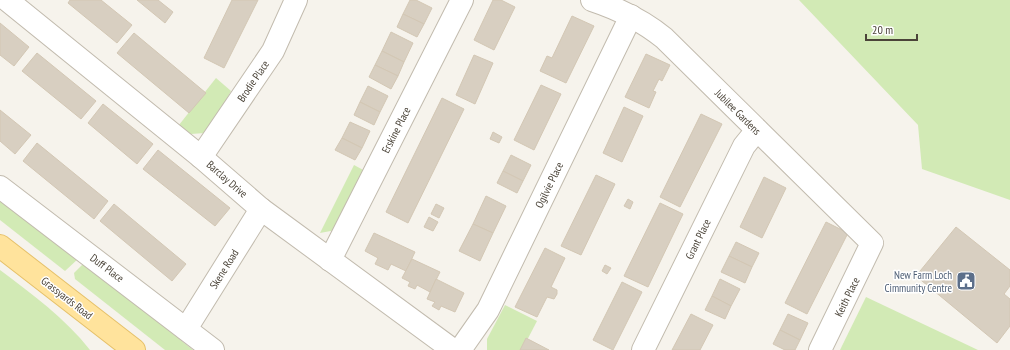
<svg xmlns="http://www.w3.org/2000/svg" width="1010" height="350" font-family="'PT Sans Narrow',sans-serif">
<style>
.green{fill:#d2eab5}
.building{fill:#d8cfc1;stroke:#d3c7b4}
.lines{fill:none;stroke-linecap:round;stroke-linejoin:round}
.minor-casing{stroke:#c2bbae;stroke-width:24}
.major-casing{stroke:#e6c16a;stroke-width:24}
.minor{stroke:#fff;stroke-width:22}
.major{stroke:#ffe39c;stroke-width:22}
.labels{text-anchor:middle;dominant-baseline:central;stroke-width:3;stroke-linejoin:round;paint-order:stroke}
.street-label{font-size:11px;fill:#4b4439;stroke:#fff}
.service-label{font-size:11px;fill:#4e5e75;stroke:#fff;text-anchor:end}
</style>
<rect width="100%" height="100%" fill="#f6f3ec"/>
<g class="green">
<path d="M799,0h211v200l-88,-31 -4,-44z"/>
<path d="M216,78l15,13 -11,20 -15,22 -14,1 -12,-9z"/>
<path d="M354,165l13,7 -31,58 -16,3z"/>
<path d="M0,195l79,63 -14,13 -65,-51z"/>
<path d="M84,263l109,87h-28l-90,-71 -1,-6z"/>
<path d="M0,270c32,24 65,48 90,80h-90z"/>
<path d="M866,297l112,53h-138z"/>
<path d="M505,305l32,16 -15,29h-35v-11z"/>
</g>
<g class="building">
<path d="M70,0h31l31,25 -15,18 -49,-40z"/>
<path d="M137,0h21l15,12 -8,11z"/>
<path d="M232,0h26l-34,68 -20,-10z"/>
<path d="M410,0h6l16,8 -8,16 -21,-10z"/>
<path d="M493,0h8l14,7 -21,43 -20,-10z"/>
<path d="M403,14l21,10 -7,13 -20,-10z"/>
<path d="M572,16l22,10 -28,57 -26,-12 7,-15 5,2z"/>
<path d="M0,23l29,24 -15,19 -14,-11z"/>
<path d="M391,32l22,11 -9,19 -22,-11z"/>
<path d="M134,33l72,60 -17,20 -72,-60z"/>
<path d="M382,51l22,11 -6,14 -23,-11z"/>
<path d="M37,53l59,48 -15,18 -59,-48z"/>
<path d="M646,54l24,11 -8,16 -3,-2 -6,12 3,1 -7,16 -24,-11z"/>
<path d="M474,55l19,8 -18,41 -19,-9z"/>
<path d="M375,65l23,11 -7,13 -22,-12z"/>
<path d="M541,85l20,9 -27,56 -20,-10z"/>
<path d="M368,86l20,10 -8,16 -20,-10z"/>
<path d="M442,98l22,11 -56,114 -22,-11z"/>
<path d="M360,102l20,10 -6,13 -20,-10z"/>
<path d="M103,104l50,40 -16,20 -49,-41z"/>
<path d="M624,107l19,9 -21,46 -19,-9z"/>
<path d="M0,110l31,25 -16,19 -15,-13z"/>
<path d="M701,114l21,10 -42,83 -20,-10z"/>
<path d="M350,122l20,9 -8,17 -20,-10z"/>
<path d="M493,132l9,5 -3,6 -9,-4z"/>
<path d="M342,138l20,10 -7,12 -20,-10z"/>
<path d="M37,143l71,58 -14,18 -71,-58z"/>
<path d="M158,150l72,58 -15,18 -72,-57z"/>
<path d="M511,155l20,10 -8,16 -20,-10z"/>
<path d="M503,171l20,10 -6,12 -20,-10z"/>
<path d="M596,175l19,9 -34,71 -20,-9z"/>
<path d="M764,177l22,11 -24,50 -22,-11z"/>
<path d="M486,196l20,10 -13,27 -20,-9z"/>
<path d="M628,199l5,3 -3,7 -6,-3z"/>
<path d="M660,203l23,11 -35,73 -24,-11z"/>
<path d="M114,204l72,60 -14,17 -72,-60z"/>
<path d="M436,204l8,4 -5,10 -8,-4z"/>
<path d="M429,217l9,5 -5,9 -9,-4z"/>
<path d="M826,222l22,11 -41,81 -22,-11z"/>
<path d="M473,224l20,9 -13,28 -21,-10z"/>
<path d="M956,227l54,43v16l-6,8 6,5v27l-13,17 -81,-67z"/>
<path d="M374,233l41,19 -9,19 -15,-7 -3,6 -13,-6 3,-6 -13,-7z"/>
<path d="M736,242l23,11 -7,14 -23,-11z"/>
<path d="M545,248l20,10 -14,29 6,3v4l-3,5 -7,-2 -10,20 -22,-10z"/>
<path d="M729,256l23,11 -7,16 -24,-11z"/>
<path d="M412,259l28,13 -10,20 -13,-7 -2,4 -7,-3 2,-4 -8,-4z"/>
<path d="M605,265l6,3 -4,6 -5,-3z"/>
<path d="M436,279l28,14 -9,19 -14,-6 -2,4 -7,-4 3,-4 -8,-3z"/>
<path d="M720,279l20,10 -9,17 -19,-10z"/>
<path d="M622,282l20,10 -29,58 -20,-10z"/>
<path d="M712,296l19,10 -6,13 -20,-9z"/>
<path d="M691,314l22,11 -13,25h-28z"/>
<path d="M788,314l20,9 -8,17 -20,-10z"/>
<path d="M780,330l20,10 -5,10h-10l-12,-6z"/>
<path d="M526,338l23,12h-29z"/>
</g>
<g class="lines">
<g class="minor-casing">
<g id="minor">
<path d="M7,0l194,157 60,52 192,141"/>
<path d="M592,0c27,9 50,20 72,38l208,205 -52,107"/>
<path d="M201,157l72,-106 23,-51"/>
<path d="M0,187l213,163"/>
<path d="M330,260l132,-260"/>
<path d="M186,329l75,-120"/>
<path d="M460,350l28,-40 143,-294"/>
<path d="M643,350l101,-204 13,-16"/>
</g>
</g>
<g class="major-casing">
<path id="major" d="M0,246l134,104"/>
</g>
<use href="#minor" class="minor"/>
<use href="#major" class="major"/>
</g>
<defs>
<g id="civic-square" transform="scale(1)"><rect x="-9" y="-9" width="18" height="18" rx="4" fill="#5c6f8a" stroke="#fff"/><path d="M-.6-6.5H3V-4.5H.6V-3L4-1V1h2V6H-6V1h2V-1L-.6-3ZM-1.2 2.5V6h2.4V2.5Z" fill="#fff"/></g>
</defs>
<g fill-rule="evenodd">
<use href="#civic-square" x="966" y="281"/>
</g>
<g class="labels">
<g class="street-label">
<text transform="translate(253 81) rotate(-56)">Brodie Place</text>
<text transform="translate(738 112) rotate(45)">Jubilee Gardens</text>
<text transform="translate(396 130) rotate(-63)">Erskine Place</text>
<text transform="translate(227 179) rotate(41)">Barclay Drive</text>
<text transform="translate(549 185) rotate(-64)">Ogilvie Place</text>
<text transform="translate(698 239) rotate(-64)">Grant Place</text>
<text transform="translate(107 268) rotate(37)">Duff Place</text>
<text transform="translate(224 269) rotate(-58)">Skene Road</text>
<text transform="translate(847 297) rotate(-64)">Keith Place</text>
<text transform="translate(67 298) rotate(38)">Grassyards Road</text>
</g>
<g class="service-label">
<text x="952" y="275">New Farm Loch<tspan x="952" dy="13">Cimmunity Centre</tspan></text>
</g>
</g>
<path d="M866 34v6h51v-6" fill="none" stroke="#4b4439" stroke-width="2"/>
<text x="872" y="34" font-size="12" fill="#4b4439" stroke="#ffffff" stroke-width="3" paint-order="stroke">20 m</text>
</svg>
